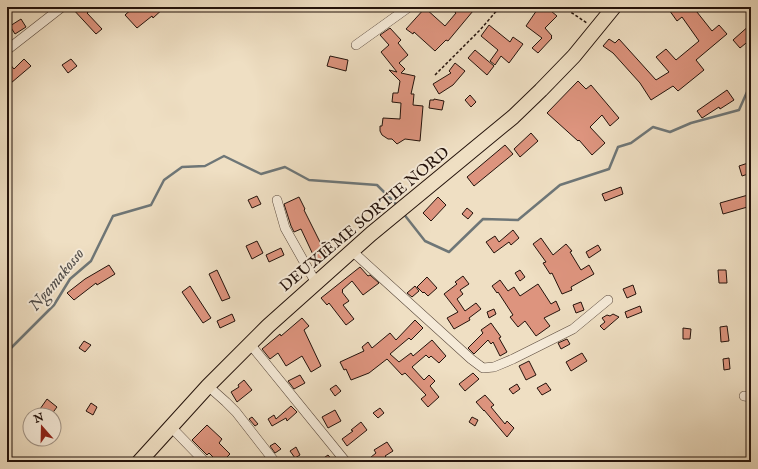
<svg xmlns="http://www.w3.org/2000/svg" width="758" height="469" font-family="'IM FELL English',serif">
<style>
.lines{fill:none;stroke-linecap:round;stroke-linejoin:round}
.stream{stroke:#6e7677;stroke-width:2.5}
.building{fill:#dd947e;stroke:#23120b}
.street-casing{stroke:#564539;stroke-width:10}
.primary-casing{stroke:#23120b;stroke-width:16}
.path{stroke:#23120b;stroke-width:1.5;stroke-dasharray:3 2;stroke-linecap:butt}
.street{stroke:#f5ead8;stroke-width:9}
.primary{stroke:#efdfc3;stroke-width:14}
.labels{text-anchor:middle;dominant-baseline:central;stroke-width:4;stroke-linejoin:round;paint-order:stroke}
.street-label{font-size:16px;fill:#23120b;stroke:#f5ead8}
.water-label{font-size:17px;font-style:italic;fill:#4f4c4a;stroke:#f5ead8}
</style>
<rect width="100%" height="100%" fill="#efdfc3"/>
<filter id="stains"><feTurbulence type="fractalNoise" baseFrequency=".005" numOctaves="4"/><feColorMatrix values="0 0 0 0 .2 0 0 0 0 .09 0 0 0 0 .02 0 0 0 .5 -.17"/></filter>
<radialGradient id="worn" r=".72"><stop offset=".6" stop-color="#630" stop-opacity="0"/><stop offset="1" stop-color="#630" stop-opacity=".3"/></radialGradient>
<g class="lines">
<g class="stream">
<path d="M403,213l22,28 24,11 34,-33 35,1 42,-35 49,-16 9,-22 13,-4 22,-16 17,5 21,-9 48,-13 12,-27"/>
<path d="M7,352l47,-47 16,-26 21,-18 22,-45 38,-11 13,-25 18,-13 23,-1 19,-10 37,18 24,-7 24,13 68,5 20,20"/>
</g>
</g>
<g class="building">
<path d="M71,7h23l-7,6 15,16 -6,5z"/>
<path d="M134,7h31l-12,11 -1,-2 -15,12 -12,-13z"/>
<path d="M449,7h19l5,4 -25,30 -2,-1 -11,11 -21,-19 -1,2 -7,-5 19,-21 20,18 11,-13z"/>
<path d="M539,7h15l-3,4 6,5 -12,12 7,8 -1,1 1,1 -14,15 -6,-5 10,-10 -16,-12z"/>
<path d="M667,7h26l19,24 7,-6 8,9 -31,26 8,10 -26,21 -5,-5 -22,14 -11,-17 -27,-30 -10,-7 6,-7 6,4 4,-4 37,41 13,-8 -13,-15 10,-8 10,11 23,-19 -17,-24 -5,4z"/>
<path d="M21,19l5,8 -11,7 -5,-8z"/>
<path d="M751,24v15l-11,9 -7,-8z"/>
<path d="M489,25l21,17 3,-5 10,7 -14,19 -8,-7 -6,9 -5,-4 8,-11 -17,-14z"/>
<path d="M390,28l11,12 -3,3 10,12 -9,8 6,6 -4,4 14,3 -4,18h3l-1,11 10,1 -3,35 -15,-2 -8,5 -5,-5h-4l-6,-4 -2,-4v-5h2l1,-8 17,1 1,-16 -9,-1 1,-9h5l2,-12 -11,-11 8,2 -16,-20 8,-7 -9,-10z"/>
<path d="M475,50l19,16 -7,9 -19,-17z"/>
<path d="M330,56l18,4 -2,11 -19,-5z"/>
<path d="M24,59l7,7 -20,17 -4,-4v-18l7,8z"/>
<path d="M71,59l6,7 -9,7 -6,-8z"/>
<path d="M455,63l10,8 -12,14 -14,9 -6,-10 18,-11 -2,-2z"/>
<path d="M578,81l8,8 5,-4 28,33 -9,8 -8,-11 -12,12 15,16 -13,12 -13,-15 -1,1 -31,-28z"/>
<path d="M727,90l7,10 -14,9 -1,-2 -17,11 -5,-7z"/>
<path d="M470,95l6,7 -5,5 -6,-7z"/>
<path d="M434,99l10,2 -2,9 -13,-2 1,-8h4z"/>
<path d="M531,133l7,8 -18,16 -6,-8z"/>
<path d="M505,145l8,9 -39,32 -7,-9z"/>
<path d="M751,162v11l-9,3 -3,-10z"/>
<path d="M621,187l2,7 -18,7 -3,-7z"/>
<path d="M748,195l3,11 -28,8 -3,-11z"/>
<path d="M257,196l4,8 -9,4 -4,-8z"/>
<path d="M299,197l6,12 -1,1 23,46 -11,5 -15,-32 -7,3 -3,-6 -7,-22z"/>
<path d="M438,197l8,8 -15,16 -8,-8z"/>
<path d="M467,208l6,5 -5,6 -6,-5z"/>
<path d="M513,230l6,8 -8,7 -2,-3 -15,11 -8,-11 9,-6 4,6z"/>
<path d="M541,238l12,17 13,-11 6,7 -2,1 11,18 8,-5 5,9 -23,13 1,3 -10,4 -10,-21 -2,1 -7,-11 3,-1 -13,-18z"/>
<path d="M257,241l6,12 -11,6 -6,-13z"/>
<path d="M598,245l3,5 -12,8 -3,-6z"/>
<path d="M281,248l3,7 -15,7 -3,-7z"/>
<path d="M109,265l6,9 -18,11 -1,-2 -22,17 -7,-7 18,-14z"/>
<path d="M360,267l8,9 2,-1 9,8 -16,12 -11,-14 -10,9 1,1 -1,1 7,9 -6,4 11,14 -8,6 -17,-22 -2,2 -6,-7z"/>
<path d="M217,270l13,28 -8,3 -13,-27z"/>
<path d="M520,270l5,7 -5,4 -5,-8z"/>
<path d="M718,270h8l1,13h-8z"/>
<path d="M463,276l6,8 -9,6 3,4 -6,5 8,12 11,-8 5,6 -12,9 1,2 -16,9 -7,-11 11,-6 -14,-18 13,-10 -2,-2z"/>
<path d="M427,277l10,11 -9,8 -4,-4 -1,1 -6,-6z"/>
<path d="M500,280l8,11 6,-4 6,9 18,-12 13,20 5,-3 4,9 -16,8 6,8 -14,10 -11,-15 -7,6 -8,-10 3,-2 -15,-23 -1,1 -5,-7z"/>
<path d="M633,285l3,9 -9,4 -4,-9z"/>
<path d="M190,286l21,32 -8,5 -21,-31z"/>
<path d="M415,286l4,5 -7,6 -5,-4z"/>
<path d="M581,302l3,8 -8,3 -3,-8z"/>
<path d="M640,306l2,6 -15,6 -2,-6z"/>
<path d="M494,309l2,5 -7,4 -2,-6z"/>
<path d="M232,314l3,7 -15,7 -3,-7z"/>
<path d="M613,314l6,3 -15,13 -4,-4 5,-4 -3,-4 5,-3 3,1z"/>
<path d="M302,318l7,8 -5,4 17,36 -10,6 -9,-16 -16,10 -8,-13 -8,6 -8,-10 18,-15 1,2z"/>
<path d="M415,320l8,8 -12,12 -2,-2 -19,16 9,8 12,-9 2,3 19,-16 14,16 -7,7 -8,-7 -2,2 -3,-3 -14,12 12,13 5,-5 6,6 -5,5 9,11 -11,10 -7,-8 5,-4 -21,-22 -3,2 -15,-16 -18,14 -18,7 -5,-11 -2,1 -4,-8 24,-11 -2,-4 6,-5 4,6 18,-15 6,7z"/>
<path d="M491,323l10,14 -2,1 8,14 -7,4 -7,-14 -2,2 -3,-4 -14,14 -6,-6 15,-15 -2,-3z"/>
<path d="M727,326l2,15 -8,1 -1,-15z"/>
<path d="M683,328l8,1 -1,10h-7z"/>
<path d="M567,339l3,5 -9,5 -3,-6z"/>
<path d="M84,341l7,4 -6,7 -6,-4z"/>
<path d="M582,353l5,8 -16,10 -5,-9z"/>
<path d="M729,358l1,11 -6,1 -1,-11z"/>
<path d="M529,361l7,14 -10,5 -7,-14z"/>
<path d="M473,373l6,6 -14,12 -6,-7z"/>
<path d="M300,375l5,8 -11,6 -6,-8z"/>
<path d="M244,380l8,10 -15,12 -6,-10 8,-5 -1,-2z"/>
<path d="M546,383l5,7 -9,5 -5,-7z"/>
<path d="M517,384l3,5 -7,5 -4,-5z"/>
<path d="M336,385l5,6 -6,5 -5,-7z"/>
<path d="M485,395l9,10 -3,2 14,17 2,-3 7,7 -7,9 -23,-27v1l-8,-9z"/>
<path d="M47,399l10,8 -6,8h-3l-8,-6z"/>
<path d="M91,403l6,4 -4,8 -7,-4z"/>
<path d="M291,406l6,6 -10,9 -1,-3 -14,8 -4,-7 6,-4 2,4z"/>
<path d="M380,408l4,5 -6,5 -5,-5z"/>
<path d="M335,410l6,11 -13,7 -6,-11z"/>
<path d="M252,417l6,7 -3,2 -6,-7z"/>
<path d="M472,417l6,3 -3,6 -6,-4z"/>
<path d="M361,422l6,8 -20,16 -5,-7 11,-8 -2,-1z"/>
<path d="M207,425l15,14 -3,4 11,11 -8,8h-4l-9,-9 -2,2 -15,-15z"/>
<path d="M387,442l6,9 -8,5 6,6h-26l11,-9 -2,-3z"/>
<path d="M275,443l6,6 -6,4 -5,-7z"/>
<path d="M296,447l4,8 -5,3 -5,-7z"/>
<path d="M328,455l6,7h-16z"/>
</g>
<g class="lines">
<g class="street-casing">
<g id="street">
<path d="M356,45l53,-38"/>
<path d="M7,50l55,-43"/>
<path d="M277,200l8,28 31,55"/>
<path d="M352,251l119,108 12,9 11,-1 19,-8 60,-30 35,-29"/>
<path d="M250,344l96,118"/>
<path d="M208,386l18,16 10,10 39,50"/>
<path d="M744,396l7,1"/>
<path d="M171,427l34,35"/>
</g>
</g>
<g class="primary-casing">
<path id="primary" d="M139,462l69,-76 60,-60 103,-92 142,-117 28,-27 33,-34 40,-49"/>
</g>
<g class="path">
<path d="M563,7l24,16"/>
<path d="M435,75l44,-44 21,-24"/>
</g>
<use href="#street" class="street"/>
<use href="#primary" class="primary"/>
</g>
<g class="labels">
<g class="street-label">
<text transform="translate(365 220) rotate(-40)">DEUXIÈME SORTIE NORD</text>
</g>
<g class="water-label">
<text transform="translate(57 280) rotate(-50)">Ngamakosso</text>
</g>
</g>
<rect width="758" height="469" fill="none" stroke="#efdfc3" stroke-width="24"/>
<rect x="8" y="8" width="742" height="453" fill="none" stroke="#23120b" stroke-width="2"/>
<rect x="12" y="12" width="734" height="445" fill="none" stroke="#23120b"/>
<g transform="translate(42 427) rotate(340)"><circle r="19" fill="#f5ead8" stroke="#a19486"/>
<path d="M0-3L7 15L0 10L-7 15Z" fill="#8f2418"/>
<text y="-6" font-size="11" font-weight="bold" text-anchor="middle" fill="#23120b">N</text>
</g>
<rect width="100%" height="100%" filter="url(#stains)"/>
<rect width="100%" height="100%" fill="url(#worn)"/>
</svg>
